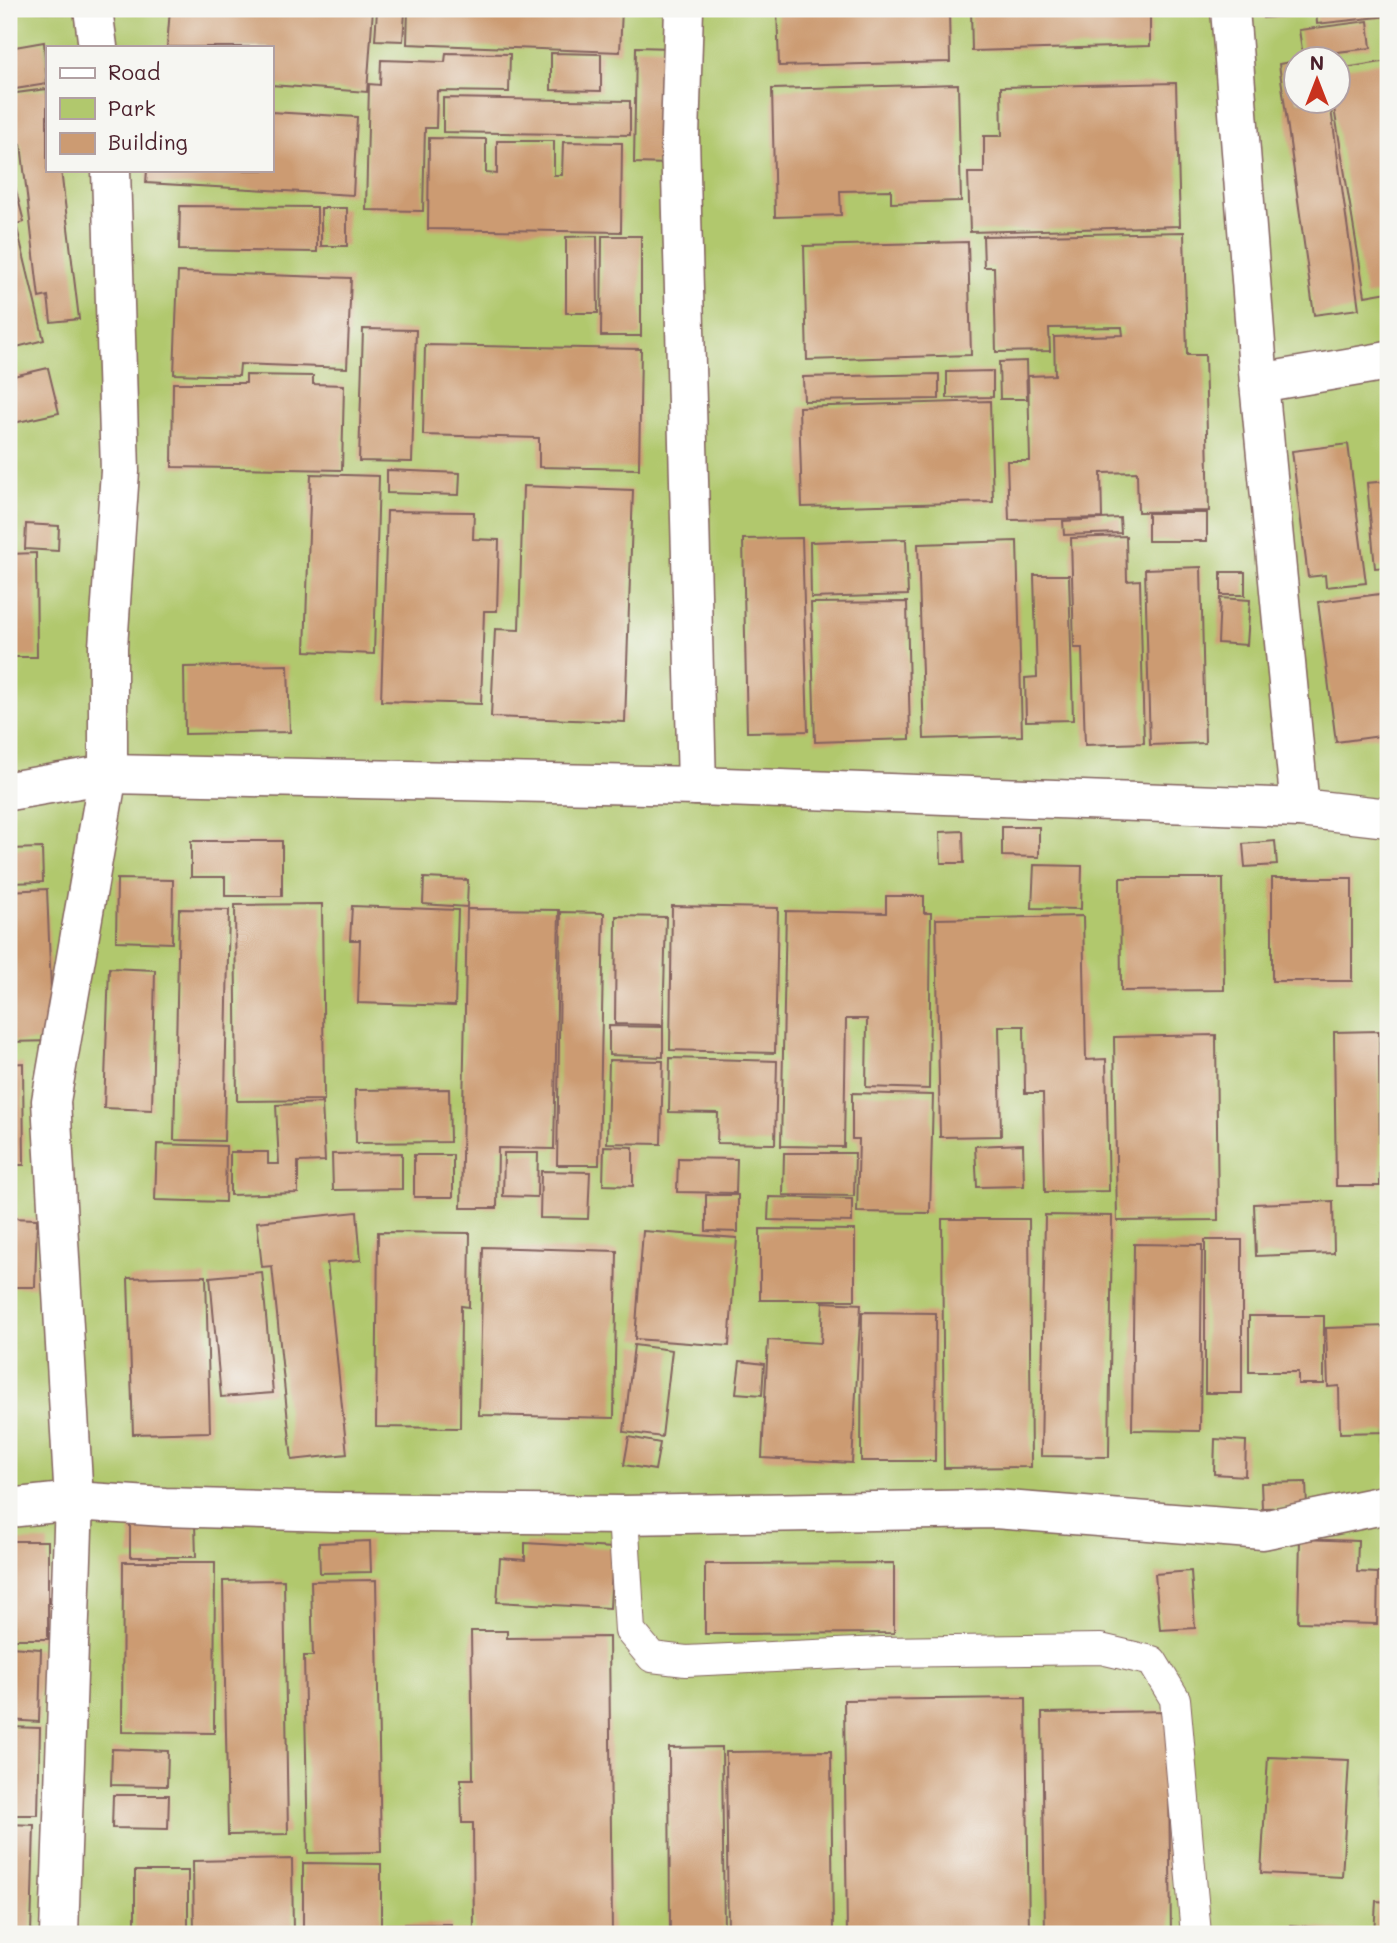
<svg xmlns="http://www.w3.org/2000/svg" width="1397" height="1943" font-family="Mali,sans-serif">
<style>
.green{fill:#b1c86d;stroke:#7e744c;stroke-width:2;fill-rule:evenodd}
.building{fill:#cc9b72}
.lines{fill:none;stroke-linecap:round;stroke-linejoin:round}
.service-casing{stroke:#83625e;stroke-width:32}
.minor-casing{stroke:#83625e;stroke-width:41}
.service{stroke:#fff;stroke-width:30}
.minor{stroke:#fff;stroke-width:38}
</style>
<rect width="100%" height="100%" fill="#f6f6f2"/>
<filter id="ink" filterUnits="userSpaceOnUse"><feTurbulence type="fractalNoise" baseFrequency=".0143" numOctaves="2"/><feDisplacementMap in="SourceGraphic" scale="14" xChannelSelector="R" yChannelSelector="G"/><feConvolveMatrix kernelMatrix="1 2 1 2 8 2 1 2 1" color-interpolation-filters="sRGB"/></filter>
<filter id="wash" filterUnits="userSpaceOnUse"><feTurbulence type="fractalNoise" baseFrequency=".00686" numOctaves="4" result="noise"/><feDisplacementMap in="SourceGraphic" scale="28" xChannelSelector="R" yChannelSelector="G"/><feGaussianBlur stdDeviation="1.57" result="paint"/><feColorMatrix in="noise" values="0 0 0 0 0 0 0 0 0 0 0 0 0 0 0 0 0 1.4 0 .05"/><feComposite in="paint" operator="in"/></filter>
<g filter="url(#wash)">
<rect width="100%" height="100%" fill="#eddfbe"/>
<path class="green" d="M9,9h1379v1925h-1379zM47,47h224v123h-224zM1296,60h42v42h-42z"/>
<g id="blocks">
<g class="building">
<path d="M170,9h203l-6,83 -96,-7v-38h-104z"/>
<path d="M408,9h214l-2,43 -213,-8z"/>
<path d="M777,9h172l1,53 -171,4z"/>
<path d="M971,9h179v37l-178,5z"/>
<path d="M1263,9h38v6l-38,3z"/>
<path d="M1316,9h72v7l-71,8z"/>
<path d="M377,10l28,2 -2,29 -28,-1z"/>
<path d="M1368,21l3,27 -68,8 -4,-26z"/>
<path d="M44,42l3,42 -38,6v-42z"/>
<path d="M636,47l36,1 -2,116 -36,-1z"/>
<path d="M446,53l64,1 -1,38 -72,-1 -1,37h-11l-2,83 -57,-1 3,-126 11,1 1,-25 64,2z"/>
<path d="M551,53l50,1v37l-50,-1z"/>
<path d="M1296,61v41h34l29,207 -45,6 -35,-251z"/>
<path d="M1388,61v231l-23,4 -32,-194h5v-33z"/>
<path d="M1176,83l4,143 -210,6 -2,-59h16v-37h18l-1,-49z"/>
<path d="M958,84l3,117 -70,2v-13l-51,1 1,24 -66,2 -3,-128z"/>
<path d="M47,89v81h14l18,149 -28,3 -3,-26 -9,2 -18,-154 -12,2v-52z"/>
<path d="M443,98l187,3v34l-187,-3z"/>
<path d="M271,112l86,5 -4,78 -207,-12 1,-13h124z"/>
<path d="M429,138l57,1v34l11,1v-33h57v34h8l1,-33 59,1 -1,89 -193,-3z"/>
<path d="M10,167l14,55 -8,2 28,116 -35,9z"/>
<path d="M180,206l137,1v45l-138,-2z"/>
<rect x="321" y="208" width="26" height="38"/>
<path d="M1184,232l3,123h18l4,156 -71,1 -1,-40 -36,1 1,45 -93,2 -2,-59h23l-2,-85 27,-1 -1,-38 69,-2 -1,-8 -73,1 1,23 -54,1 -2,-85h-10l-1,-31z"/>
<path d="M597,236l1,77h-32v-76z"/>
<path d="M602,236h39v100h-40z"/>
<path d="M968,242l3,113 -164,5 -3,-114z"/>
<path d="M178,272l173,6 -4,90 -107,-4 -1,12 -65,-2z"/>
<path d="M363,329l53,1 -4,132 -53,-1z"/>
<path d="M425,345l216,4 -2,120 -100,-2v-29l-116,-3z"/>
<path d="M1026,361l1,38h-27l-1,-37z"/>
<path d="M48,368l11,45 -50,11v-47z"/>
<path d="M993,371v26l-46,1v-26z"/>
<path d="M939,374v25l-135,2 -1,-24z"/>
<path d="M246,375l67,1v8l31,1 -2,85 -170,-3 1,-84h73z"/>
<path d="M990,401l3,101 -191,5 -3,-100z"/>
<path d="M1348,444l18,139 -40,4 -1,-12 -17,2 -16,-126z"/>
<path d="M387,470l73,3 -1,22 -72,-2z"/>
<path d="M311,474l68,2 -5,178 -69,-3z"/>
<path d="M1388,481v86l-13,1 -8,-85z"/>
<path d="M523,486l110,4 -8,232 -134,-5 4,-88 24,1z"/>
<path d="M387,511l87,1 -1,27 26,1 -2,71h-13l-3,93 -100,-3z"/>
<rect x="1148" y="513" width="59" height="28"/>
<path d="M1120,518l1,15 -57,2 -1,-14z"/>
<path d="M26,524l33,2 -1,25 -33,-2z"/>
<path d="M1126,536l1,45 13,-1 4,163 -59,2 -3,-97h-8l-3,-110z"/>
<path d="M802,538l6,193 -61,1 -4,-193z"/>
<path d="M906,539l2,56 -97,3 -1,-56z"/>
<path d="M1017,541l5,195 -98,3 -6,-195z"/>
<path d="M36,553l1,104h-28v-103z"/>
<path d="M1201,567l4,176 -55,2 -5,-176z"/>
<rect x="1221" y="572" width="24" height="23"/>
<path d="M1034,575h35l4,145 -47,1 -1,-43 12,-1z"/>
<path d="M1388,593v142l-52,7 -18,-140z"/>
<path d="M1220,598l30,2 -3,45 -29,-2z"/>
<path d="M907,602l3,137 -95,3 -4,-139z"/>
<path d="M288,665l2,67 -105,2 -1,-67z"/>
<path d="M1002,827h37v30l-37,-1z"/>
<path d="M963,831l1,32h-23l-1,-31z"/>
<path d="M191,841h91v55h-57v-19h-34z"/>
<path d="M1275,841l2,24 -32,2 -2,-23z"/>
<path d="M42,848l1,34 -34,1v-34z"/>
<path d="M1034,865l48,1 -1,43 -49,-1z"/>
<path d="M424,878l44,2 -1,27 -44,-3z"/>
<path d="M1120,878h103l1,112 -103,1z"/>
<rect x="1272" y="878" width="80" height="103"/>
<path d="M117,879l56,1 -1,63 -56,-2z"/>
<path d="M47,889l6,152 -44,1v-151z"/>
<path d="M886,896h38v17h7l-2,176 -63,-2 1,-68h-21l-2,128 -63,-1 5,-235 100,2z"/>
<path d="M322,904l2,196 -87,1 -2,-196z"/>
<path d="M352,906l106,4 -3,96 -97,-3 2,-63h-10z"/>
<path d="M672,906l106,2 -3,145 -105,-3z"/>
<path d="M179,909l50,1 -5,231 -50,-1z"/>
<path d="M467,909l92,1 -5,239 -56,-1 -1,60h-36z"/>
<path d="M561,912l43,1 -5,252h-42z"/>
<path d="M616,916l50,1 -3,108 -48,-1z"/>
<path d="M1083,916l3,144 20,-1 3,132 -64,1 -2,-99h-18l-1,-67h-25l2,110 -61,1 -4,-218z"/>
<path d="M109,968l46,2 -3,140 -48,-2z"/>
<path d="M609,1026l54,1v30l-54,-2z"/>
<path d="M1379,1031l1,155h-44l-2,-154z"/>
<path d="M1216,1035l2,185 -101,1 -3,-184z"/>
<path d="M670,1058l107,3 -2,83 -58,-1 1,-30 -49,-1z"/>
<path d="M609,1060l54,1 -2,83 -54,-1z"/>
<path d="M23,1063l1,102h-15v-101z"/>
<path d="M449,1089l1,53 -94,1 -1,-53z"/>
<path d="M852,1093l81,2 -3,118 -73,-1 2,-73h-7z"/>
<path d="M322,1103l3,58 -27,1v31l-68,2v-43h38v12h11l-3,-59z"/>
<path d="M157,1144l69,2 -1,56 -70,-2z"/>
<path d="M1023,1144l1,42 -47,1 -2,-41z"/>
<path d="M604,1146l29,1v39l-30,-1z"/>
<path d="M402,1153v36l-69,1 -1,-36z"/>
<path d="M504,1153h34l-1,44 -34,-1z"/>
<path d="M784,1153h71l-1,43 -71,-1z"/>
<rect x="414" y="1155" width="39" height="42"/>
<path d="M678,1158l59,1 -1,34 -59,-1z"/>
<path d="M541,1171l49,1 -2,47 -48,-1z"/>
<path d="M706,1195h32v37l-32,-1z"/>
<path d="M769,1197l83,2v23l-84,-2z"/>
<path d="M1333,1201l1,52 -78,3 -2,-52z"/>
<path d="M357,1212l4,48 -34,3 20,191 -55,6 -20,-194 -10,1 -5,-45z"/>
<path d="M1045,1215l67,1 -3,241 -68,-1z"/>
<path d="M9,1218l28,1 -2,68h-26z"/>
<path d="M942,1219h87l2,248 -87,1z"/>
<path d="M760,1229l95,1v70h-95z"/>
<path d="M643,1231l94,7 -8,108 -94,-7z"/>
<path d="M378,1232l92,1 -1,74 -8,-1 -1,122 -84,-1z"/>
<rect x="1205" y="1240" width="37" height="153"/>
<path d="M1134,1244l68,1 -2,186 -68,-1z"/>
<path d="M483,1247l134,4 -3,167 -135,-3z"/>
<path d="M262,1272l11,121 -52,4 -11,-120z"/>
<path d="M206,1276l4,156 -77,2 -5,-156z"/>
<path d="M823,1302l38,2 -9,159 -90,-5 6,-118 53,3z"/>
<path d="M862,1312l74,1 -1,148h-74z"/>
<path d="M1249,1316h75v68h-26v-12h-49z"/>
<path d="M1388,1326v106l-48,1 -1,-47 -11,1 -2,-59z"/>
<path d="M634,1345l38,5 -10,87 -38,-5z"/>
<path d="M740,1361l24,3 -2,31 -26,-2z"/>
<path d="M629,1437l31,6 -5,27 -31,-5z"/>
<path d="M1215,1439l31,2 -1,35 -31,-2z"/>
<path d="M1306,1482l1,25 -45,1 -1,-25z"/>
<path d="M130,1524h65l1,33h-66z"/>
<path d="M1300,1539l58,2 -1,31 21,1 -1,51 -79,-2z"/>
<rect x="9" y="1541" width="39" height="98"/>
<path d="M370,1541l1,31 -51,1 -1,-30z"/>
<path d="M525,1543l88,5 -3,60 -113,-6 3,-44 25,2z"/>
<path d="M123,1562h92l-1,171 -92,-1z"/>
<path d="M894,1563v70l-189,1v-70z"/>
<path d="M1191,1571l4,57 -35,2 -5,-56z"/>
<path d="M284,1580l4,254 -60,1 -5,-254z"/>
<path d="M376,1580l5,272 -73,1 -4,-197h9l-2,-75z"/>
<path d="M471,1631h36v7l102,-1 3,297h-138l-1,-111h-11l-1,-44h12z"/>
<path d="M9,1647l32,2 -2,73 -30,-2z"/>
<path d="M1026,1698l3,236h-182l-3,-234z"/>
<path d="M1168,1711l3,223h-126l-3,-221z"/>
<path d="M9,1727l31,1 -2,87h-29z"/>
<path d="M722,1747l2,187h-54l-1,-186z"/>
<path d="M112,1749l56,2 -1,35 -56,-1z"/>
<path d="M831,1751l2,183h-105l-2,-182z"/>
<path d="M1268,1757l81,3 -7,117 -81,-4z"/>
<path d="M113,1795h56l-1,34 -56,-1z"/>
<path d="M9,1824l25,1 -3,109h-22z"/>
<path d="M292,1859l1,75h-99l-1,-73z"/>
<path d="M303,1863l78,1v70h-78z"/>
<rect x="135" y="1871" width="53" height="63"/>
<path d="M1376,1901l12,1v32h-14z"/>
<path d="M386,1924h65v7h19v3h-84z"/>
<path d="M1291,1925l51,6v3h-52z"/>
</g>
</g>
</g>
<g filter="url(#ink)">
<use href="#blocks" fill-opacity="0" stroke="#83625e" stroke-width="2"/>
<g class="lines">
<g class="service-casing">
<path id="service" d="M623,1515l7,116 22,26 34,4 195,-9 220,-3 51,12 23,38 21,235"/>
</g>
<g class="minor-casing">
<g id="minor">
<path d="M93,9l5,38"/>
<path d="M684,9l-4,128 17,649"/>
<path d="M1230,9l29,374 41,425"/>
<path d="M1259,383l129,-22"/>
<path d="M9,791l99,-17 589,12 603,22 88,10"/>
<path d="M9,1508l65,-7 91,6 168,5 290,3 372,-6 268,21 125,-26"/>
<path d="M59,1934l15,-433 -23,-400 57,-327v-127l12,-176 -9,-301"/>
</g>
</g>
<use href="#service" class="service"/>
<use href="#minor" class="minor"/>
</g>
</g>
<rect width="1397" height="1943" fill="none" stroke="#f6f6f2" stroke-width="35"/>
<rect x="46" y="46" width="228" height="126" fill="#f6f6f2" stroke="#b1a0a2" stroke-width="2"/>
<rect x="60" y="68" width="35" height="10" fill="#ffffff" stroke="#b1a0a2" stroke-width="2"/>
<text x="108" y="80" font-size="21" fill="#4a1f2b">Road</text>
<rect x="60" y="98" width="35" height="21" fill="#b1c86d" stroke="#b1a0a2" stroke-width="2"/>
<text x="108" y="116" font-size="21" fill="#4a1f2b">Park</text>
<rect x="60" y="133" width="35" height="21" fill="#cc9b72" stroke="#b1a0a2" stroke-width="2"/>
<text x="108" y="150" font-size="21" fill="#4a1f2b">Building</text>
<g transform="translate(1317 80)"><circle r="33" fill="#f6f6f2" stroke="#b1a0a2" stroke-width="2"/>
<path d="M0-5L12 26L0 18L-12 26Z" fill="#c8321e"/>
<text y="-10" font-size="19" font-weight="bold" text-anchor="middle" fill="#4a1f2b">N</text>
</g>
</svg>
